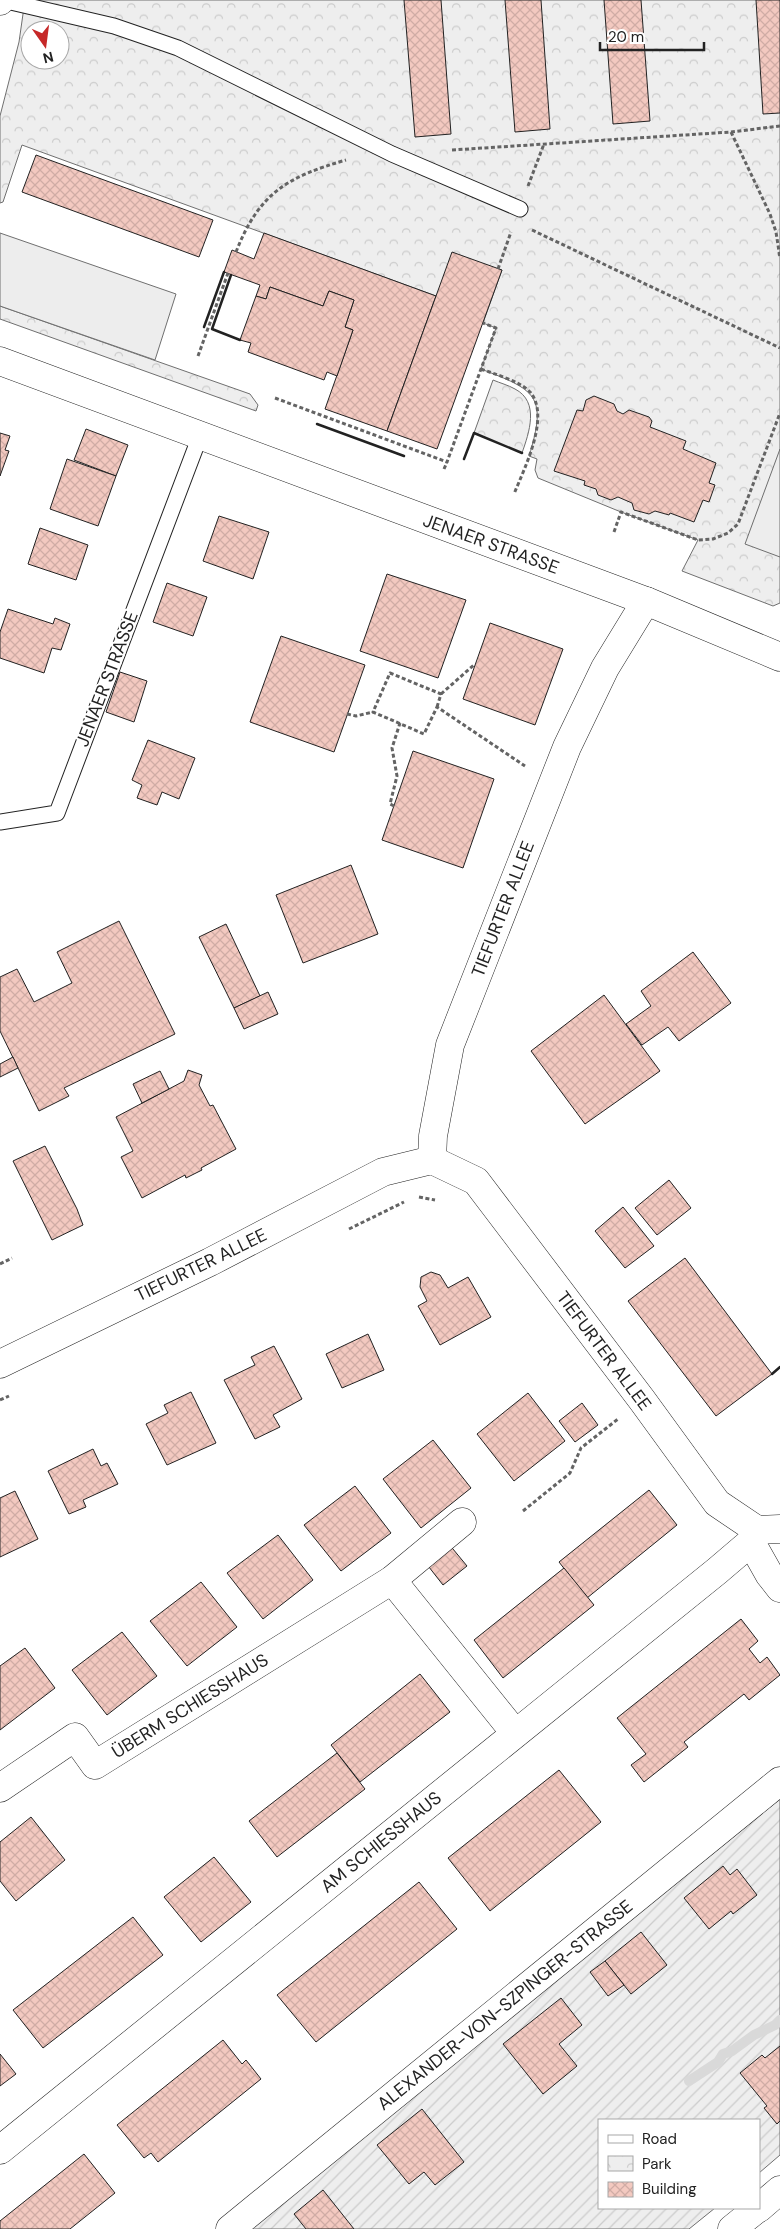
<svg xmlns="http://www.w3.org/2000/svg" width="780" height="2229" font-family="'DM Sans',sans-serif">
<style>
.park{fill:url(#park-crowns);stroke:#6f6f6f;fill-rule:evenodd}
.garden{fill:url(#garden-furrows);stroke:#6f6f6f}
.parking{fill:#ededed;stroke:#6f6f6f}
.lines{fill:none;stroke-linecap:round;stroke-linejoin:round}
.stream{stroke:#d9d9d9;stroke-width:10}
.building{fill:url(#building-cross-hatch);stroke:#222}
.lane-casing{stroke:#222;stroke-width:17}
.street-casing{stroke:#222;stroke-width:29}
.primary-casing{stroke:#222;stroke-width:29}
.path{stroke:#646464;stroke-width:3;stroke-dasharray:4 2.5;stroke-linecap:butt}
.lane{stroke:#fff;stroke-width:15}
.street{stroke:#fff;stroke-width:28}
.primary{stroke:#fff;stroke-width:28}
.wall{stroke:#222;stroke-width:2.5}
.labels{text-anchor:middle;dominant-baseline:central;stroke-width:4;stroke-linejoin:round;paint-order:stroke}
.street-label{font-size:18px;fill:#222;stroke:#fff}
</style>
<defs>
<pattern id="park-crowns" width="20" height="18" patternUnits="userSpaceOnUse" patternTransform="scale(1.25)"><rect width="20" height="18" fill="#eee"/><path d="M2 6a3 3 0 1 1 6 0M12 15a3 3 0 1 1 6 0" fill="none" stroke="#ccc"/></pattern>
<pattern id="garden-furrows" width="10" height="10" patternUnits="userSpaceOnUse" patternTransform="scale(1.25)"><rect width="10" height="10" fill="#eee"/><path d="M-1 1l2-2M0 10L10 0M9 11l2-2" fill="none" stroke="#ccc"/></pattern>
<pattern id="building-cross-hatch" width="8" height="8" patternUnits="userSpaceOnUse" patternTransform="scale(1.25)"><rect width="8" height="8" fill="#f3c9c0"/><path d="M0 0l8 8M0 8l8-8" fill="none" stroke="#d0aca5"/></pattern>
</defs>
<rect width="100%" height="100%" fill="#fff"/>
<g class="park">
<path d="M25,0h755v603l-7,3 -91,-35 16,-31 -77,-28 -83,-34 -3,-8 2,-11 -8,-3c19,-61 6,-66 -48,-87l15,-41 -13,-5 19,-53 -66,26 -414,-151 -19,57 -3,1v-87l19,-74zM30,30h30v30h-30z"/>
<path d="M0,306l250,88 8,11 -2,6 -256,-92z"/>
<path d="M493,380c7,3 15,5 22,9 25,13 14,44 7,64l-48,-20z"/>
</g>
<path class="garden" d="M780,1799v356l-21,18v-53h-160v88h116l-26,21h-439z"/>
<g class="parking">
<path d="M0,233l176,61 -21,66 -155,-54z"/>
<path d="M780,449v108l-35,-13z"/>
</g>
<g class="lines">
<path class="stream" d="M689,2081l29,-19 5,-8 9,-3 22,-16 21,-10 5,-5"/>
</g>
<g class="building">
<path d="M404,0h37l10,134 -36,3z"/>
<path d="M505,0h36l9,129 -35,3z"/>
<path d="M604,0h37l9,121 -37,3z"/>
<path d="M756,0h24v113l-17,1z"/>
<path d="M36,155l177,65 -14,37 -177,-65z"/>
<path d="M264,233l172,63 -49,135 -62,-22 28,-79 -8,-3 9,-27 -25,-9 -6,15 -53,-19 -4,12 -10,-3 4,-11 -36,-13 8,-22 22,9z"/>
<path d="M452,252l50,18 -65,179 -50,-18z"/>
<path d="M270,287l53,19 6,-15 25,9 -9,27 8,3 -16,46 -10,-4 -3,8 -76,-28 3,-9 -11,-3 16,-44 10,3z"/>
<path d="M594,396l20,8 3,7 6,3 6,-4 20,7 3,4 -2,6 36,14 -3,8 33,14 -7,20 6,2 -6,17 -6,-2 -9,22 -24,-9 -1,2 -14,-4 -6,3 -15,-4 -2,-7 -14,-6 -7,3 -13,-5 -2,-6 -12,-4 1,-4 -31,-10 23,-61 6,1 3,-11z"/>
<path d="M86,429l42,16 -12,31 -42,-16z"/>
<path d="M0,433l10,3 -5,14 4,1 -9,25z"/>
<path d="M67,459l49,17 -18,50 -48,-17z"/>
<path d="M219,516l50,16 -16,47 -50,-18z"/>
<path d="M40,528l48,17 -12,35 -48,-16z"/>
<path d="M387,574l79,26 -28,78 -78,-27z"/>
<path d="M167,583l40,14 -14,39 -40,-14z"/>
<path d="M8,609l45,15 2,-6 15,6 -9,26 -9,-2 -8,25 -44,-15v-26z"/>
<path d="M490,623l73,26 -28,76 -72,-26z"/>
<path d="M281,636l84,29 -31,87 -84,-30z"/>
<path d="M120,672l27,9 -13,41 -28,-10z"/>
<path d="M148,740l47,18 -16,41 -17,-7 -5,13 -20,-7 5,-13 -10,-5z"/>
<path d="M413,751l81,28 -31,89 -81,-28z"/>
<path d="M351,865l27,69 -75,29 -27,-68z"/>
<path d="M119,921l56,113 -111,54 5,8 -30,15 -39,-80v-54l17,-8 17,33 38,-19 -15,-31z"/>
<path d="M226,924l34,72 -26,12 -35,-71z"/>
<path d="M693,952l38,51 -52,38 -11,-14 -26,18 -16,-21 25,-18 -10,-15z"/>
<path d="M268,992l10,22 -34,15 -10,-21z"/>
<path d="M604,995l56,76 -75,53 -54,-73z"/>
<path d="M13,1057l5,11 -18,9v-13z"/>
<path d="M188,1070l14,5 -3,10 11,21 3,-1 23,44 -35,19 1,2 -16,8 -1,-3 -43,23 -21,-41 12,-6 -17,-34 68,-36z"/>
<path d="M160,1071l9,18 -27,14 -9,-19z"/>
<path d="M45,1146l32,63 6,16 -31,15 -39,-79z"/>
<path d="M669,1180l22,28 -34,27 -22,-27z"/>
<path d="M623,1207l31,39 -29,22 -30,-37z"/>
<path d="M685,1258l87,116 -56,42 -88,-115z"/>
<path d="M431,1272l9,3 8,13 20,-11 23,40 -51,28 -22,-39 9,-5 -7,-14 1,-10z"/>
<path d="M368,1334l16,36 -42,18 -16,-34z"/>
<path d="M274,1346l28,53 -29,16 7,12 -25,12 -31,-59 31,-15 -4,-8z"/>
<path d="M191,1392l25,51 -49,22 -21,-41 22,-11 -4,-8z"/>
<path d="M528,1393l37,48 -51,40 -37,-47z"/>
<path d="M582,1403l16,22 -23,17 -16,-21z"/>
<path d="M433,1440l38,48 -50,40 -38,-49z"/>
<path d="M93,1449l8,17 6,-3 11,21 -35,16 3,7 -17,7 -21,-43z"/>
<path d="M355,1486l36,47 -50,38 -37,-46z"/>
<path d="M649,1490l28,35 -90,73 -28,-36z"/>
<path d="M15,1491l23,48 -38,18v-59z"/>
<path d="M278,1535l35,45 -50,39 -36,-46z"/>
<path d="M448,1543l19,23 -24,19 -18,-23z"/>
<path d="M564,1568l30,37 -91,73 -29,-38z"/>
<path d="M201,1582l36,45 -50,39 -37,-45z"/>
<path d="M741,1619l17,22 -9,8 11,14 7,-6 13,18 -31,25 -5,-6 -60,48 4,5 -44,35 -13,-17 15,-11 -29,-36z"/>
<path d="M122,1632l35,44 -50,39 -35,-45z"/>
<path d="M25,1648l30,40 -55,42v-64z"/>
<path d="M420,1674l30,38 -90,70 -29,-37z"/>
<path d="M337,1753l28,36 -88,68 -28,-36z"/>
<path d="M559,1770l42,52 -111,89 -42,-53z"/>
<path d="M31,1817l34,43 -49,41 -16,-20v-39z"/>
<path d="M214,1857l37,45 -50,40 -37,-45z"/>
<path d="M723,1866l7,9 7,-6 20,26 -24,19 -2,-3 -22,18 -25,-31z"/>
<path d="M419,1882l38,47 -141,113 -39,-47z"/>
<path d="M133,1917l30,38 -120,93 -30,-38z"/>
<path d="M641,1932l26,33 -36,29 -26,-33z"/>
<path d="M605,1961l19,24 -16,11 -18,-24z"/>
<path d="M561,1998l21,27 -23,19 18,22 -34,28 -40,-50z"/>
<path d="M223,2040l19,24 4,-4 15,19 -103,83 -7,-9 -7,5 -27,-33z"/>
<path d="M780,2046v75l-3,3 -13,-16 3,-2 -27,-33 22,-18 3,3z"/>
<path d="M0,2054l16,20 -16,12z"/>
<path d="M422,2109l42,53 -29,23 -11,-13 -15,12 -32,-39z"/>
<path d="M84,2154l31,39 -45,36h-70v-8z"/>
<path d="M323,2190l31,39h-48l-12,-15z"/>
</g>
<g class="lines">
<g class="lane-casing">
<g id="lane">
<path d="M2,0l112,26 64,22 214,106 128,55"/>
<path d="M0,822l57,-9 143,-377"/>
</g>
</g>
<g class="street-casing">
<g id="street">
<path d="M0,1v-1"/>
<path d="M432,1160l1,-24 17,-91 117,-298 38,-79 41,-67"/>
<path d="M0,1364l210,-102 173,-90 49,-12 44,21 166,219 75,103 40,27 23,-1"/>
<path d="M751,1542l18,32 11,14"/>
<path d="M392,1580l123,153"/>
<path d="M0,1788l75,-51 20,28 297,-185 70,-58"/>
<path d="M0,2150l717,-579 34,-29 6,-12"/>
<path d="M759,2208l21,-18"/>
<path d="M230,2229l550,-448"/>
<path d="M732,2229l26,-21"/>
</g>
</g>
<g class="primary-casing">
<path id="primary" d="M0,361l646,240 134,56"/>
</g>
<g class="path">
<path d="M731,132l39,82 6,18 4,26"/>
<path d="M452,150l279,-18 49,-6"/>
<path d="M528,186l16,-42"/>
<path d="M532,230l248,118"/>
<path d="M236,252c23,-59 51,-75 110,-92"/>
<path d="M498,269l13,-37"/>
<path d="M198,356l30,-83"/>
<path d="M481,369c13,5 39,12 49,23 21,24 -6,77 -16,102"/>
<path d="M275,398l172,64 49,-134 -13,-5"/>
<path d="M444,469l3,-7"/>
<path d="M614,532l7,-20 77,28 15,-1 15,-6 10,-9 42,-111"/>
<path d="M441,694l34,-30"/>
<path d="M437,707l4,-13 -51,-21 -17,39 51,22 13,-27 88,59"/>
<path d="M347,714l9,2 17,-4"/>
<path d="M394,806l-4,-2 7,-28 -5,-28 8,-25"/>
<path d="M419,1197l16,3"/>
<path d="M349,1229l55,-27"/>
<path d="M0,1264l12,-6"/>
<path d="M0,1400l9,-4"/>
<path d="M523,1511l47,-38 11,-25 37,-29"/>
</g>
<use href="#lane" class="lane"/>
<use href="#street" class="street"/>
<use href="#primary" class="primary"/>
<g class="wall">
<path d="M231,275l-19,54 28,11"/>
<path d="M204,327l20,-55"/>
<path d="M317,424l87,32"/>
<path d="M464,459l10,-26 48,20"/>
<path d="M772,1374l8,-7"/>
</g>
</g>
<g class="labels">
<g class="street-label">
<text transform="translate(491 544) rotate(20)">JENAER STRASSE</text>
<text transform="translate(107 679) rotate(-69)">JENAER STRASSE</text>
<text transform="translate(503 909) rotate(-69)">TIEFURTER ALLEE</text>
<text transform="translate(201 1265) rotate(-26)">TIEFURTER ALLEE</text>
<text transform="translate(604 1351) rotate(53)">TIEFURTER ALLEE</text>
<text transform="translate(190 1706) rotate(-32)">ÜBERM SCHIESSHAUS</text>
<text transform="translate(381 1842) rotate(-39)">AM SCHIESSHAUS</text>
<text transform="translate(505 2005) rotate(-39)">ALEXANDER-VON-SZPINGER-STRASSE</text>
</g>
</g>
<rect x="598" y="2119" width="162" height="90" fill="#ffffff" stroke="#a7a7a7"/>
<rect x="608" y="2135" width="25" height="8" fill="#ffffff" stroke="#a7a7a7"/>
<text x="642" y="2144" font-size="15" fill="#222222">Road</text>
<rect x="608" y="2156" width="25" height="15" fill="url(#park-crowns)" stroke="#a7a7a7"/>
<text x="642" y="2169" font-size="15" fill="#222222">Park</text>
<rect x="608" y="2182" width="25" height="15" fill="url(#building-cross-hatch)" stroke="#a7a7a7"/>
<text x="642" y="2194" font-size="15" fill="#222222">Building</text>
<g transform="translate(45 45) rotate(166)"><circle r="24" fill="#ffffff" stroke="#a7a7a7"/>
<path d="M0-4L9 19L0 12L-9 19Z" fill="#c62828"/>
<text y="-8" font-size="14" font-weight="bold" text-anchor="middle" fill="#222222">N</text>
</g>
<path d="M600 42v8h104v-8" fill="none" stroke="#222222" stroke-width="2.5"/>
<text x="608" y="42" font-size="15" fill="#222222" stroke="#ffffff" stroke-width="4" paint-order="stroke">20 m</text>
</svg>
